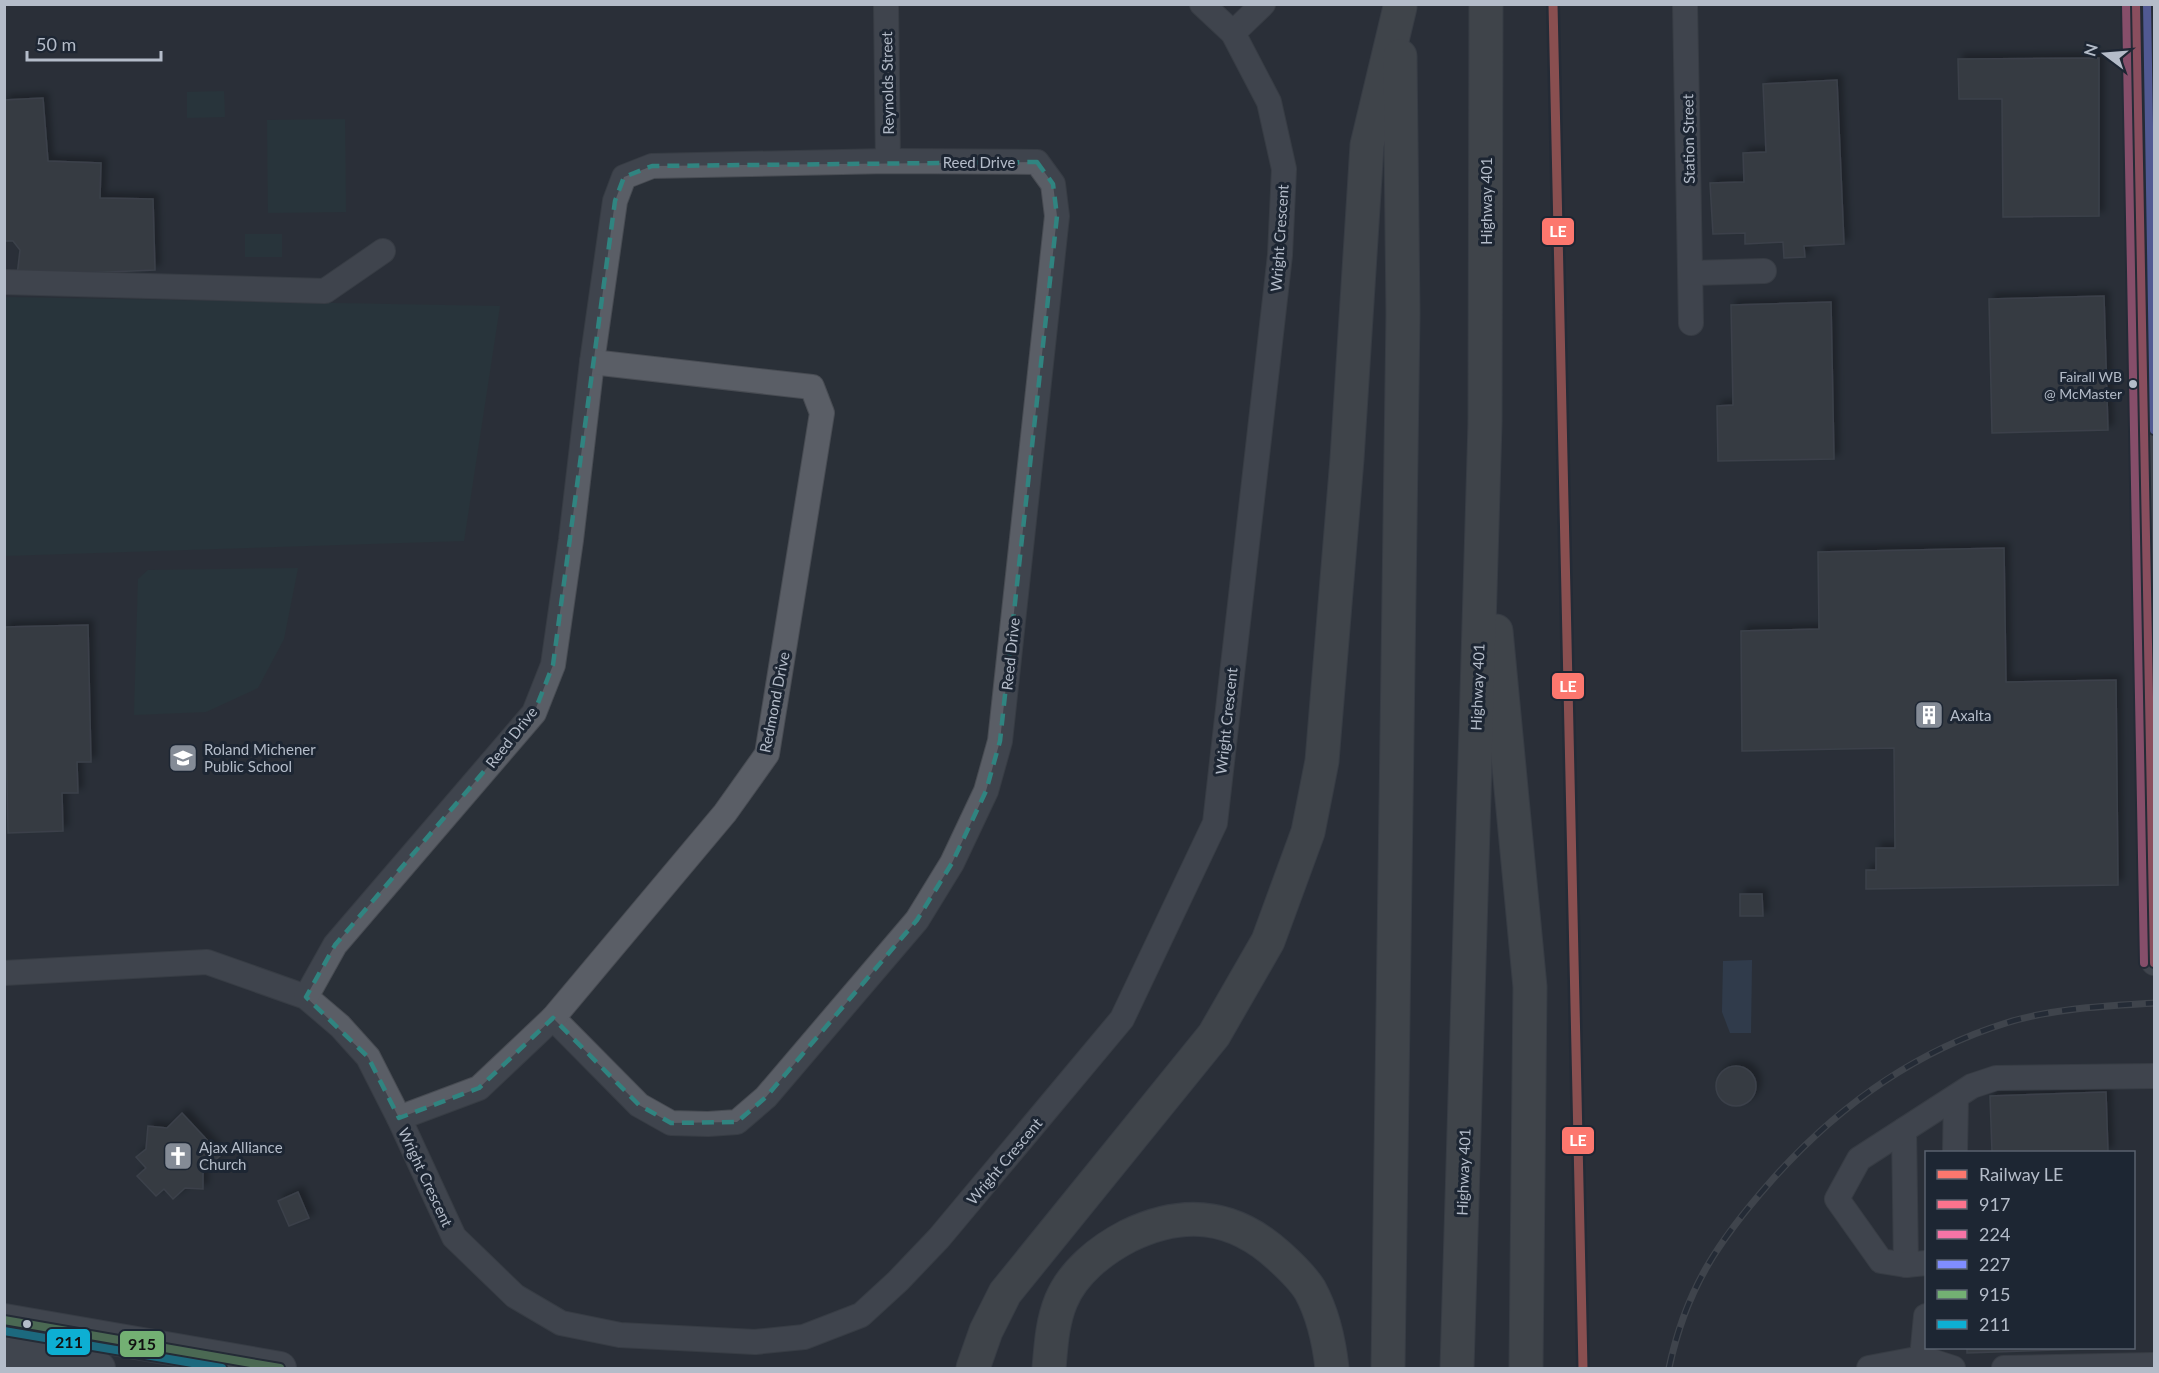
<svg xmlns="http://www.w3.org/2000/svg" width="2159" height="1373" font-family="Lato,sans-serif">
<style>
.green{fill:#273a3e}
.water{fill:#384963}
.building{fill:#444950;stroke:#52575f;stroke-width:1.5;filter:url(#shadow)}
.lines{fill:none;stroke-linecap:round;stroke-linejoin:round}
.minor-casing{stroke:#484c53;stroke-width:26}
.major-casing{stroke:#484c55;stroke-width:34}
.highway-casing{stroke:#474c53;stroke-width:35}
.minor{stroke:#5a5e66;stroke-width:24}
.major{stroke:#5c6168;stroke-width:32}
.highway{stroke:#5a5d60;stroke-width:33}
.rail-casing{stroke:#595d64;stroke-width:7}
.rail{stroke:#1d2633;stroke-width:4.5;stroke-dasharray:14;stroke-linecap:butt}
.bus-1-casing{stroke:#1d2633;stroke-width:12}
.bus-2-casing{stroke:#1d2633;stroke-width:12}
.bus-3-casing{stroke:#1d2633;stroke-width:12}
.bus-4-casing{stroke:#1d2633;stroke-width:12}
.bus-5-casing{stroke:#1d2633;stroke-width:12}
.bus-1{stroke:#fc738d;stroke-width:8}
.bus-2{stroke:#f674a6;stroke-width:8}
.bus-3{stroke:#808dff;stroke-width:8}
.bus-4{stroke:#73b073;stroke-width:8}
.bus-5{stroke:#0dafd3;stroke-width:8}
.rail-1-casing{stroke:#1d2633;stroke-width:14}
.rail-1{stroke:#fc776e;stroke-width:9}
.marked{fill:none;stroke:#308480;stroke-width:4.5;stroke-dasharray:12 8;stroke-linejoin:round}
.bus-dot{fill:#b4bcc9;stroke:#1d2633;stroke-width:2}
.labels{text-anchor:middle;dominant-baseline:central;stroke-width:6;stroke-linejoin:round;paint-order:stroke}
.bus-label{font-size:14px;fill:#b4bcc9;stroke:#1d2633;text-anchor:end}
.street-label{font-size:15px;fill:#b4bcc9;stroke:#1d2633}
.poi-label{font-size:15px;fill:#b4bcc9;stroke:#1d2633;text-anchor:start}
.line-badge{stroke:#1d2633;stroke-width:2}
.badge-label{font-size:16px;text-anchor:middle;font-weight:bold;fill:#fff}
.pale-badge-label{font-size:16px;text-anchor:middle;font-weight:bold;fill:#111}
</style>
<defs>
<filter id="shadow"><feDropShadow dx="5" dy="-5" stdDeviation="3" flood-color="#0009"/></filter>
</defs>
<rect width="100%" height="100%" fill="#2a3038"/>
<g class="green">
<path d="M224,91l1,26 -38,1v-26z"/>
<path d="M345,119l1,93 -78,1 -1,-93z"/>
<rect x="245" y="234" width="37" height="23"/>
<path d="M5,297l495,9 -36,235 -459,15z"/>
<path d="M298,568l-14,71 -26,49 -52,24 -72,3 4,-136 10,-9z"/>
</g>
<path class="water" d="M1752,960l-1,73h-21l-8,-21 1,-51z"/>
<g class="building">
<path d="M2099,58v158l-96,1 -1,-118h-43l-1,-40z"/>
<path d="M1837,80l7,164 -40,2 1,11 -21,1 -1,-16 -38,2v-11l-32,1 -3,-51 34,-1 -1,-29 23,-1 -3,-68z"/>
<path d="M43,98l5,63 53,2 -1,35 53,1 2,71 -138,6 3,-26 -7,-9h-9v-141z"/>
<path d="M2104,296l4,134 -116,3 -3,-134z"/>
<path d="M1831,302l3,157 -116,2 -1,-55 16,-1 -2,-100z"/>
<path d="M2004,548l2,134 110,-2 2,205 -252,4v-19h10v-22h19l-1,-100 -152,3 -1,-120 78,-2 -1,-77z"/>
<path d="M88,625l3,137h-14l1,31h-16l1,38 -55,2 -4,-206z"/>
<path d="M1740,894h22l1,22h-23z"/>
<circle cx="1736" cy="1086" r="20"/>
<path d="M2106,1092l2,60h-116l-2,-56z"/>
<path d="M182,1113l39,42 -18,16v18l-18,-1 -12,11 -9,-10 -8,7 -19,-20 9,-8 -10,-11 10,-8 2,-23 19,2z"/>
<path d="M298,1192l11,26 -20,8 -11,-25z"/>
<path d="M1967,1348h148l-148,5z"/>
</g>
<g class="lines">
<g class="minor-casing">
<g id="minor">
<path d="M886,4l2,157"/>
<path d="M1685,4l6,319"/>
<path d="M2136,4l18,959"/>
<path d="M1233,33l30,-29"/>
<path d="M1692,273l72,-2"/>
<path d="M4,282l321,9 58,-40"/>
<path d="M4,973l203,-11 99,35 34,29 28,31 31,61 55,119 61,59 46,27 59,12 135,7 49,-5 57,-22 37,-34 41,-43 183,-219 93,-196 65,-568 4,-86 -15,-67 -36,-69 -31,-29"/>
<path d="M306,997l29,-52 199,-232 19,-48 18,-125 21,-178 23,-161 9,-24 28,-11 236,-5 149,1 16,22 4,32 -57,525 -14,50 -34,72 -35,57 -151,177 -29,25 -29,2 -37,-1 -32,-18 -86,-87"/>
<path d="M399,1118l80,-30 74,-70 172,-205 42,-59 55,-341 -10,-26 -220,-25"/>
<path d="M1904,1130l2,135"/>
<path d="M1955,1152l1,-55"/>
<path d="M1926,1263l-20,2 -25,-4 -44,-62 22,-40 113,-73 24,-8 158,-2"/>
<path d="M1922,1358l4,-42"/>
<path d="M1869,1368l53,-10 31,10"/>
<path d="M2004,1368l150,-3"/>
</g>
</g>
<g class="major-casing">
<g id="major">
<path d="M4,1320l276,48"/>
<path d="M4,1351l95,17"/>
</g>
</g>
<g class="highway-casing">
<g id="highway">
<path d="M1496,631l34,356 -4,381"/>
<path d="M973,1368l13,-37 19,-38 209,-258 54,-94 40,-109 14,-71 25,-302 20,-314 33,-138"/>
<path d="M1049,1368c2,-22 3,-45 12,-67 12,-29 40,-51 67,-65 56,-27 105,-22 151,20 11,10 23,21 31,34 13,24 19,51 22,78"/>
<path d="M1388,1368l15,-1054 -3,-258"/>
<path d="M1457,1368l28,-945 1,-419"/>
</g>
</g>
<use href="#minor" class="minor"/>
<use href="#major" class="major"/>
<use href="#highway" class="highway"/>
<g class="rail-casing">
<path id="rail" d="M1669,1368c17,-80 50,-128 103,-188 65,-73 141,-128 234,-157 48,-15 99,-17 148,-20"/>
</g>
<use href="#rail" class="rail"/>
<g class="bus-1-casing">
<path id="bus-1" d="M2136,4l18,959"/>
</g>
<g class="bus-2-casing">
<path id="bus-2" d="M2126,4l18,959"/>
</g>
<g class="bus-3-casing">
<path id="bus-3" d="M2147,4l7,426"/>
</g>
<g class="bus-4-casing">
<path id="bus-4" d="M4,1320l276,48"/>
</g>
<g class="bus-5-casing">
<path id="bus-5" d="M4,1331l218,37"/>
</g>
<use href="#bus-1" class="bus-1"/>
<use href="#bus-2" class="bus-2"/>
<use href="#bus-3" class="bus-3"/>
<use href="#bus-4" class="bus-4"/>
<use href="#bus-5" class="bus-5"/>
<g class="rail-1-casing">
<path id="rail-1" d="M1553,4l30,1364"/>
</g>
<use href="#rail-1" class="rail-1"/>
</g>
<path d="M0 0H2159V1373H0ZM1037,162l16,22 4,32 -57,525 -14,50 -34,72 -35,57 -151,177 -29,25 -66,1 -32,-18 -86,-87 -74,70 -80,30 -31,-61 -62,-60 29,-52 199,-232 19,-48 62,-464 9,-24 28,-11z" fill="#2a3038" fill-opacity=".55" fill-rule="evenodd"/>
<path class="marked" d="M1037,162l16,22 4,32 -57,525 -14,50 -34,72 -35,57 -151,177 -29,25 -66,1 -32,-18 -86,-87 -74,70 -80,30 -31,-61 -62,-60 29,-52 199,-232 19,-48 62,-464 9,-24 28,-11z"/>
<defs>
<g id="building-square" transform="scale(1.5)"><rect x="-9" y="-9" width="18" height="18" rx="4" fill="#848b96" stroke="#1d2633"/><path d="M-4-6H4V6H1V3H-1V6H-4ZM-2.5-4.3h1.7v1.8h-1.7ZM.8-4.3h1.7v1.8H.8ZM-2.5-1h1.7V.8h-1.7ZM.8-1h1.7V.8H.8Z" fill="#fff"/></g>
<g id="school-square" transform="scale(1.5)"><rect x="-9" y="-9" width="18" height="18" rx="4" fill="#848b96" stroke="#1d2633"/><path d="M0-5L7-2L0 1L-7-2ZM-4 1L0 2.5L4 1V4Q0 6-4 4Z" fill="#fff"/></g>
<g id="church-square" transform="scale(1.5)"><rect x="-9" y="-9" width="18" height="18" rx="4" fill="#848b96" stroke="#1d2633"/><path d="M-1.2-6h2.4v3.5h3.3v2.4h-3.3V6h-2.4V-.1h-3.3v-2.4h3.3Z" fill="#fff"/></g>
</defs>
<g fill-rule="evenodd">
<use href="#building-square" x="1929" y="715"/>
<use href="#school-square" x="183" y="758"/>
<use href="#church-square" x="178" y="1156"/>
</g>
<g class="bus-dot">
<circle cx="2133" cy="384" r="5"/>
<circle cx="27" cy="1324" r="5"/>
</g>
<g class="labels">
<g class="bus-label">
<text x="2122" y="376">Fairall WB<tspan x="2122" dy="17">@ McMaster</tspan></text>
</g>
<g class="street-label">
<text transform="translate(887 83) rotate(-91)">Reynolds Street</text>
<text transform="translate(1688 139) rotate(-91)">Station Street</text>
<text x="979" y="162">Reed Drive</text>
<text transform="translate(1486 201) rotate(-90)">Highway 401</text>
<text transform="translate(1279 238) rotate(-86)">Wright Crescent</text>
<text transform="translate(1010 654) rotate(-84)">Reed Drive</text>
<text transform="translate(1477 687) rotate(-88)">Highway 401</text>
<text transform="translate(774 702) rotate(-79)">Redmond Drive</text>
<text transform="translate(1226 721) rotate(-84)">Wright Crescent</text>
<text transform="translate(511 737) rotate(-52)">Reed Drive</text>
<text transform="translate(1004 1161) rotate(-50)">Wright Crescent</text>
<text transform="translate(1463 1172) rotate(-88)">Highway 401</text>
<text transform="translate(426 1177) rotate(65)">Wright Crescent</text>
</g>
<g class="poi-label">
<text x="1950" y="715">Axalta</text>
<text x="204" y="749">Roland Michener<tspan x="204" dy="17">Public School</tspan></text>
<text x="199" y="1147">Ajax Alliance<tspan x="199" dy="17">Church</tspan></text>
</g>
</g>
<g class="line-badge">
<rect x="1541" y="217" width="34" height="29" rx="6" fill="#fc776e"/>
<rect x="1551" y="672" width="34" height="28" rx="6" fill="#fc776e"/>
<rect x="1561" y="1126" width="34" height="29" rx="6" fill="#fc776e"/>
<rect x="46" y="1328" width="45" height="28" rx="6" fill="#0dafd3"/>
<rect x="119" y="1330" width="46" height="28" rx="6" fill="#73b073"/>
</g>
<g class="badge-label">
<text x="1558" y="237">LE</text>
<text x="1568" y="692">LE</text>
<text x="1578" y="1146">LE</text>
</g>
<g class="pale-badge-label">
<text x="69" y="1348">211</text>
<text x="142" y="1350">915</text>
</g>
<rect width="2159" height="1373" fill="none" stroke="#b4bcc9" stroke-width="12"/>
<rect x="1925" y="1151" width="210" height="198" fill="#1d2633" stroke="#59626f" stroke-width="1.5"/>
<rect x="1937" y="1170" width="30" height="9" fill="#fc776e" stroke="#59626f" stroke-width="1.5"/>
<text x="1979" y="1181" font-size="18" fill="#b4bcc9">Railway LE</text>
<rect x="1937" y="1200" width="30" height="9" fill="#fc738d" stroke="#59626f" stroke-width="1.5"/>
<text x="1979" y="1211" font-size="18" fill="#b4bcc9">917</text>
<rect x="1937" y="1230" width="30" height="9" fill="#f674a6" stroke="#59626f" stroke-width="1.5"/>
<text x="1979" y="1241" font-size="18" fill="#b4bcc9">224</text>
<rect x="1937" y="1260" width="30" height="9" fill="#808dff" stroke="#59626f" stroke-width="1.5"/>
<text x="1979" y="1271" font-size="18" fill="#b4bcc9">227</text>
<rect x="1937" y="1290" width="30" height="9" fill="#73b073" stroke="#59626f" stroke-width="1.5"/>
<text x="1979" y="1301" font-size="18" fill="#b4bcc9">915</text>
<rect x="1937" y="1320" width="30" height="9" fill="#0dafd3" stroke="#59626f" stroke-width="1.5"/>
<text x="1979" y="1331" font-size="18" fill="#b4bcc9">211</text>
<g transform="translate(2105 54) rotate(286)" stroke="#1d2633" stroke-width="4.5" paint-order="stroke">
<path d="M0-4.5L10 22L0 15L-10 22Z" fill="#b4bcc9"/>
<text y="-9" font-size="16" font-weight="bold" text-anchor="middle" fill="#b4bcc9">N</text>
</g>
<path d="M27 51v9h134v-9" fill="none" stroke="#b4bcc9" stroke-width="3"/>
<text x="36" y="51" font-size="18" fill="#b4bcc9" stroke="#1d2633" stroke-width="4.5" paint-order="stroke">50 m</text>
</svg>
